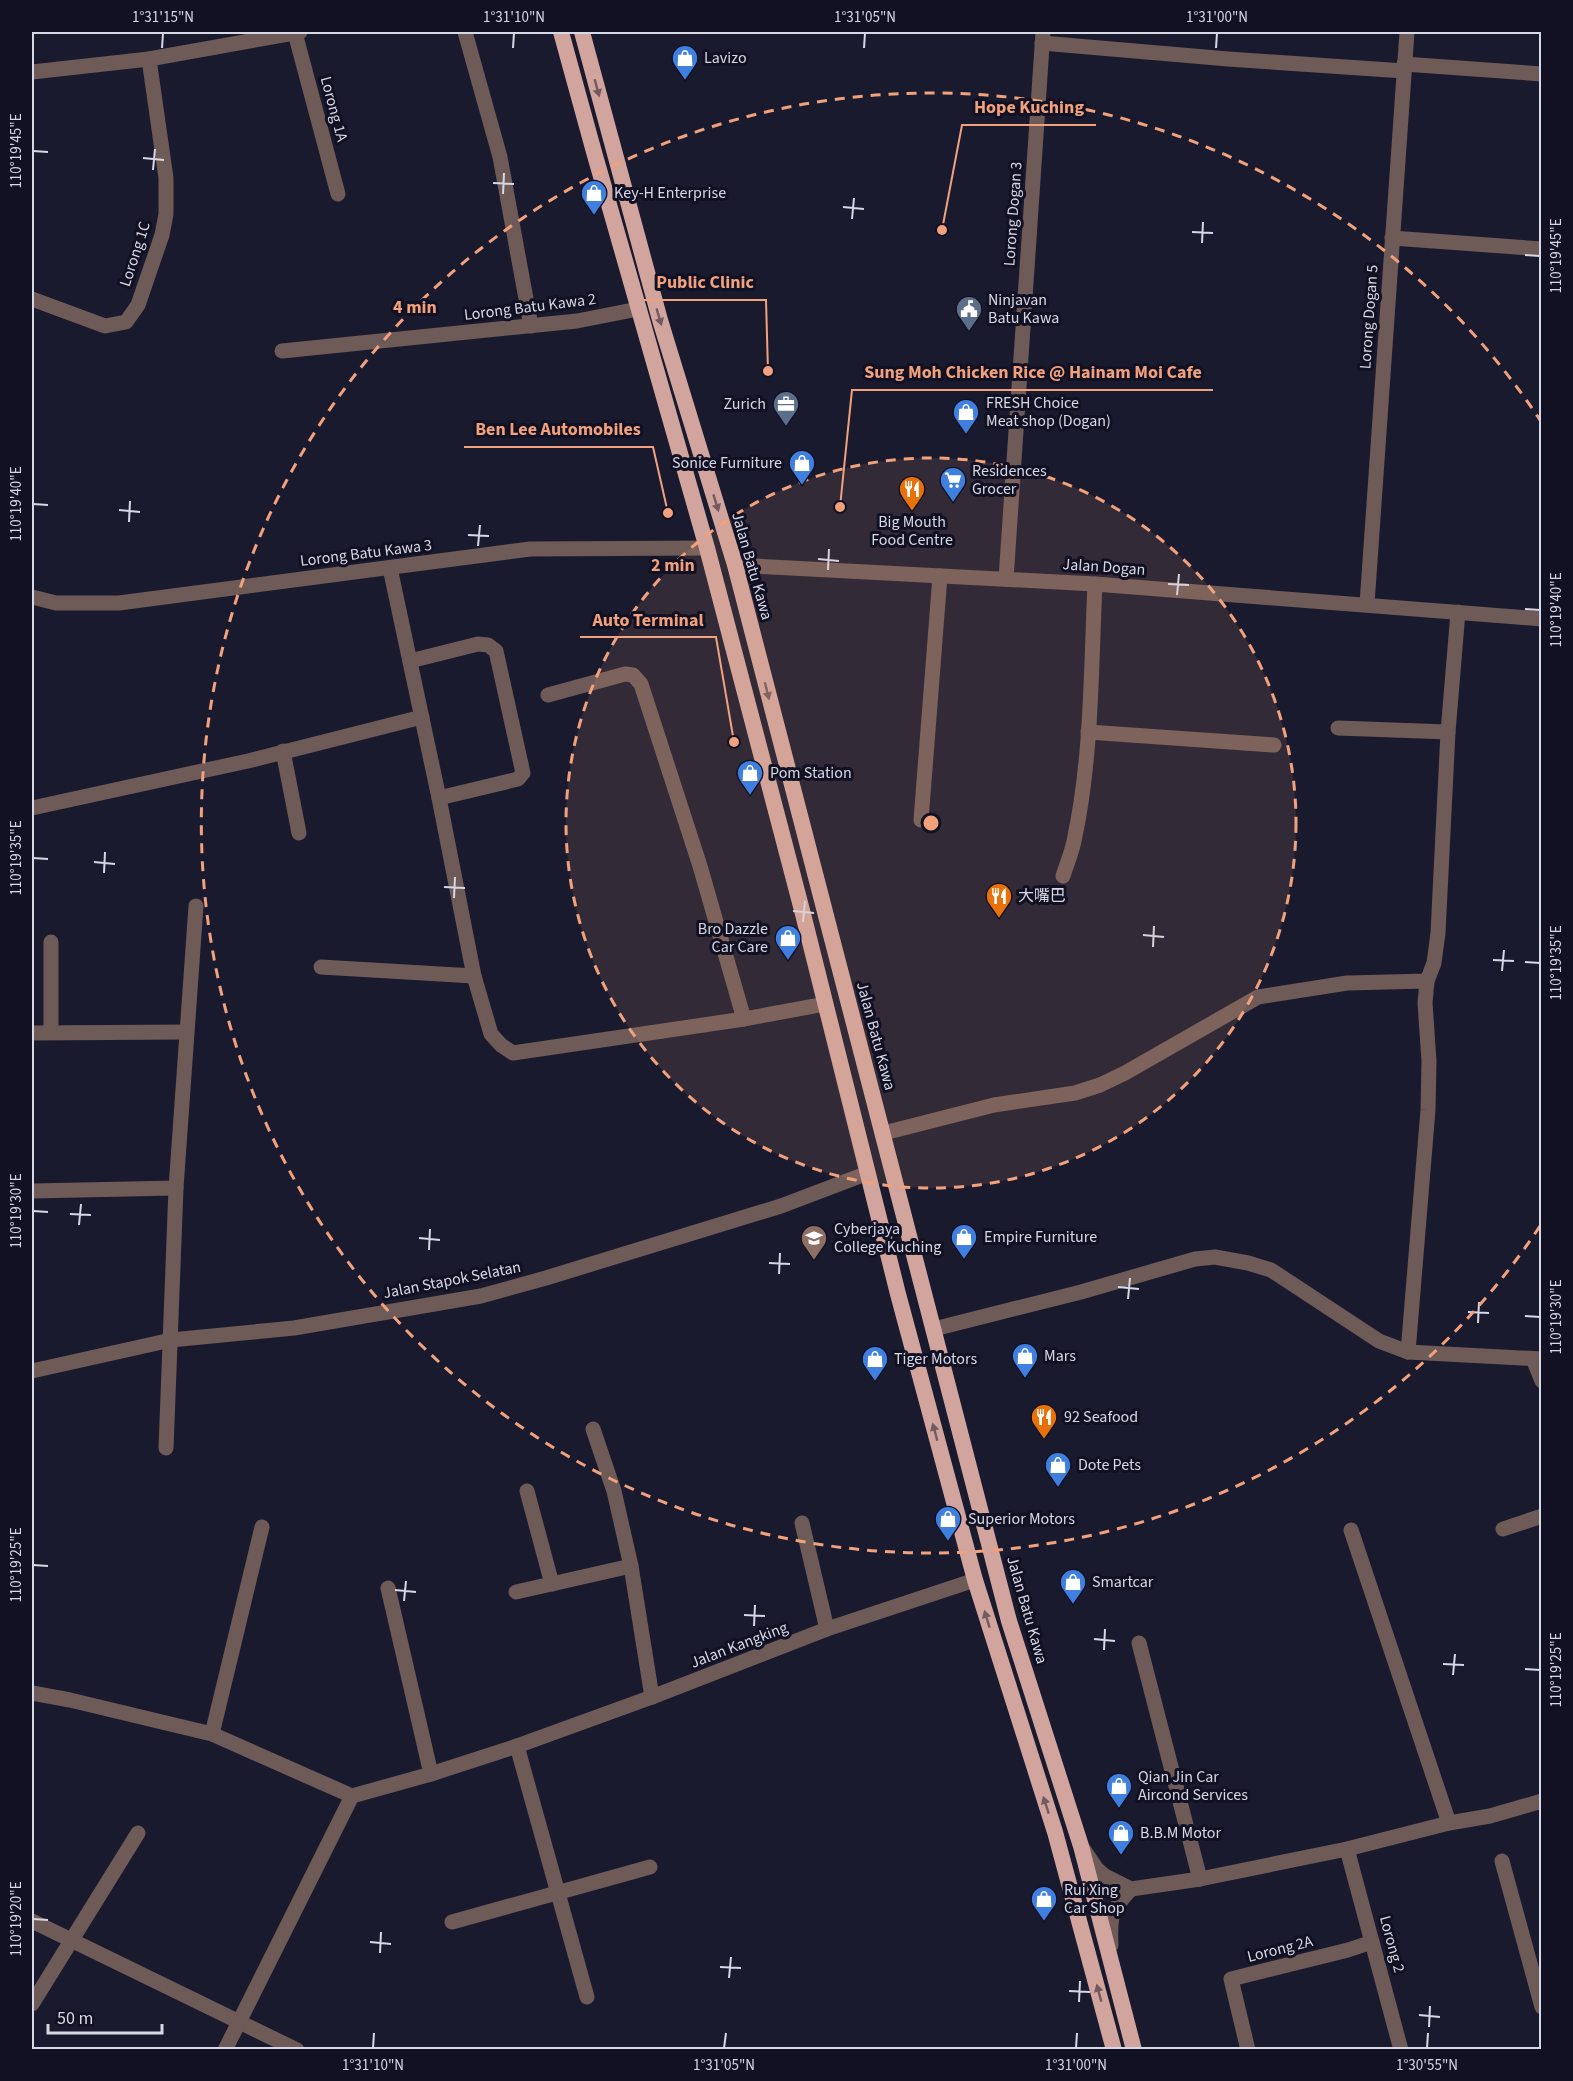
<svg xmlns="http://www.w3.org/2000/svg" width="1573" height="2081" font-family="'Source Sans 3','Noto Sans SC',sans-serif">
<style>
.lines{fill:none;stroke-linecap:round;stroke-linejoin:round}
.minor{stroke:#6e5a57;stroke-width:15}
.trunk{stroke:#d2a49e;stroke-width:16}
.oneway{fill:#725a61}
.ticks{fill:none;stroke:#d7d8e6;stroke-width:2}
.ring{fill:none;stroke:#f1a17c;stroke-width:3;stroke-dasharray:10 8}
.labels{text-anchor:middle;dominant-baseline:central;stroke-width:6;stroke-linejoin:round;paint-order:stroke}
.poi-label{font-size:16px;fill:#d7d8e6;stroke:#121124;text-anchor:start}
.street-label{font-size:16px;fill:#d7d8e6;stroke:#121124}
.centre{fill:#f1a17c;stroke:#121124;stroke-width:3}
.ring-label{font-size:18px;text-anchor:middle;font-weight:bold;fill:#f1a17c;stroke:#121124;stroke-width:6;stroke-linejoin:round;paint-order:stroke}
.leader{fill:none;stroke:#f1a17c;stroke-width:2}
.callout-dot{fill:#f1a17c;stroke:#121124;stroke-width:2}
.callout-label{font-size:18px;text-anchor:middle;font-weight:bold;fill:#f1a17c;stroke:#121124;stroke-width:6;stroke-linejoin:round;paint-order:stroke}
.neatline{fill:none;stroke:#d7d8e6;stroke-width:2}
.ticks-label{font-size:15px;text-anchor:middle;fill:#d7d8e6}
</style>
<rect width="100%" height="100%" fill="#1a1a2e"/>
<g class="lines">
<g class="minor">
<path d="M465,32l35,125 31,169"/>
<path d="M295,33l43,161"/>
<path d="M1042,43l186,16 176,12"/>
<path d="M1404,64l138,10"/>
<path d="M32,72l117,-13 151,-27"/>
<path d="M1392,238l150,11"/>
<path d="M32,299l73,27 21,-4 12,-17 24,-70 4,-21v-36l-17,-119"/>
<path d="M282,351l295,-30 61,-12"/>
<path d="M735,565l360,19 447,35"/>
<path d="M390,568l49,230 35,178 17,58 10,11 12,8 231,-34 81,-15"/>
<path d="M1006,579l37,-547"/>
<path d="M32,597l24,6h63l411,-54 177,-1"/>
<path d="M1367,604l40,-572"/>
<path d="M410,661l68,-17 10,1 8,6 27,122 -5,6 -79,19"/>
<path d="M548,695l77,-21 8,1 8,9 59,182 44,153"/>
<path d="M1338,728l110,4"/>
<path d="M1088,732l186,13"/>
<path d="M283,751l16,82"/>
<path d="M32,808l216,-47 174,-44"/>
<path d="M921,820l19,-244"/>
<path d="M1063,876c4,-13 10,-26 12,-40 17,-81 16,-169 20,-252"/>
<path d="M321,967l153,9"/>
<path d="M1427,981l-2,22 4,58 -1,49 -20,242 134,7"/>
<path d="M51,1032v-90"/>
<path d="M32,1033l154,-1"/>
<path d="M884,1133l110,-28 81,-12 25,-8 25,-12 133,-76 89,-14 80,-2 7,-18 4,-30 10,-201 10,-120"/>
<path d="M32,1191l144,-3"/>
<path d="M934,1329l147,-37 114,-33 20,-2 33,6 23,7 108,71 29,11"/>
<path d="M1533,1359l9,22"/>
<path d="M32,1371l139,-31 123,-12 187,-32 65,-18 235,-72 87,-33"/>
<path d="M593,1429l21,62 17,75 21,131"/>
<path d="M166,1448l10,-260 20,-282"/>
<path d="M527,1491l25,93"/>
<path d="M802,1523l25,106"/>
<path d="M1503,1529l39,-13"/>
<path d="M1351,1530l98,293"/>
<path d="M388,1588l43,186"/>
<path d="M516,1592l115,-26"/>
<path d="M1139,1643l61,236"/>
<path d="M32,1693l38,7 142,34 140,62 79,-22 86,-28 135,-49 175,-68 148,-49"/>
<path d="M212,1734l50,-207"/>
<path d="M517,1746l70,251"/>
<path d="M1347,1849l54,201"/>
<path d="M1084,1850l12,18 9,8 26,13 69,-10 147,-30 102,-26 41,-7 52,-15"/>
<path d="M1502,1861l40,146"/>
<path d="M32,1921l265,129"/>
<path d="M452,1922l198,-55"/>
<path d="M1111,1945c-1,-29 -1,-34 20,-56"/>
<path d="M32,2004l106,-171"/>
<path d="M225,2050l127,-254"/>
<path d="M1248,2050l-17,-71 117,-29 24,-8"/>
</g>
<g class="trunk">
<path d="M561,32l33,120 113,396 96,366 95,380 77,286 80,252 59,218"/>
<path d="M582,32l78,288 75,245 274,1056 72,225 53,204"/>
</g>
</g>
<defs><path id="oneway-solid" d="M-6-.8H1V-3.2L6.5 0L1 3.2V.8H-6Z" transform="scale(1.5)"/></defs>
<g class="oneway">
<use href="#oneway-solid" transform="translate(597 88) rotate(75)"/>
<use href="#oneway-solid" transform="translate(659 317) rotate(74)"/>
<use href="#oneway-solid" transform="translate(716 503) rotate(73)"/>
<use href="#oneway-solid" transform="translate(767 691) rotate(76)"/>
<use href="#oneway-solid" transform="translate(935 1432) rotate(-105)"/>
<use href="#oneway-solid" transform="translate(987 1619) rotate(-107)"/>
<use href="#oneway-solid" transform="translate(1046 1805) rotate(-108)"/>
<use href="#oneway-solid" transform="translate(1099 1993) rotate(-105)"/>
</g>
<path class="ticks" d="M162,48l1,-15M513,48l1,-15M864,48l1,-15M1216,48l1,-15M33,151l15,1M143,158l21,2M153,170l2,-21M493,183l21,1M503,194l1,-21M843,207l21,2M852,219l2,-21M1192,232l21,1M1202,243l1,-21M1525,255l15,1M33,504l15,1M119,510l21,2M129,522l1,-21M468,535l21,1M478,546l2,-21M818,559l21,2M828,570l1,-21M1168,584l21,1M1177,595l2,-21M1525,609l15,1M33,858l15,1M94,862l21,2M104,873l1,-21M444,887l21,1M454,898l1,-21M793,911l21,2M803,922l2,-21M1143,935l21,2M1153,947l1,-21M1493,960l21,1M1525,962l15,1M1502,971l2,-21M33,1211l15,1M70,1214l21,1M79,1225l2,-21M419,1238l21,2M429,1250l1,-21M769,1263l21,1M779,1274l1,-21M1118,1287l21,2M1128,1299l2,-21M1468,1312l21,1M1525,1316l15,1M1478,1323l1,-21M33,1565l15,1M395,1590l21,2M404,1601l2,-20M744,1615l21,1M754,1626l1,-21M1094,1639l21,2M1104,1650l1,-21M1443,1664l21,1M1525,1669l15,1M1453,1675l2,-21M33,1919l15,1M370,1942l21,2M380,1953l1,-21M720,1967l21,1M729,1978l2,-21M1069,1991l21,1M1079,2002l1,-21M1419,2015l21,2M1429,2027l1,-21M373,2048l1,-15M724,2048l2,-15M1076,2048l1,-15M1427,2048l1,-15"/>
<circle cx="931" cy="823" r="365" fill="#f1a17c" fill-opacity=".12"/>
<g class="ring">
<circle cx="931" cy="823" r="365"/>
<path d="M1540 1226A730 730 0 1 1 1540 420"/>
</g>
<defs>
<g id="shop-pin" transform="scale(1.35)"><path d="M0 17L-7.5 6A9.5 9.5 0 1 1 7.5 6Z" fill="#3f7fe0" stroke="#121124"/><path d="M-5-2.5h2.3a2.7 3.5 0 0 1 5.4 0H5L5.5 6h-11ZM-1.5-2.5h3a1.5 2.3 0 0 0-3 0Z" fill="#fff"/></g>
<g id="civic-pin" transform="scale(1.35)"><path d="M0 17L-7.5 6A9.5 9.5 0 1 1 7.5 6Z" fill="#5c6f8a" stroke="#121124"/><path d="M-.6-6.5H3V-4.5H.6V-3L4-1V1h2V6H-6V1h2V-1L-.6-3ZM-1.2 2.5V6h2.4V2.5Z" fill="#fff"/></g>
<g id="office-pin" transform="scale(1.35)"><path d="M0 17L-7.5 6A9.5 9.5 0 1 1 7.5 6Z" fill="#5c6f8a" stroke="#121124"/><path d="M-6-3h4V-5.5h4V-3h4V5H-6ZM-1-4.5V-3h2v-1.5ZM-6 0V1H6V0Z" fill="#fff"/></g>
<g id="supermarket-pin" transform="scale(1.35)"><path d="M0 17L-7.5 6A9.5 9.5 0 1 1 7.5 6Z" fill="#3f7fe0" stroke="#121124"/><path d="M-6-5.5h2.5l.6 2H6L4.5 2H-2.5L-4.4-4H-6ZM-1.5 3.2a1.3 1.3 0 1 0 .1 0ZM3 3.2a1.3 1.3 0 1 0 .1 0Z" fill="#fff"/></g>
<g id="restaurant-pin" transform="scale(1.35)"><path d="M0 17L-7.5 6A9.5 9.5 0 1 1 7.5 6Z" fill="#e8710a" stroke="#121124"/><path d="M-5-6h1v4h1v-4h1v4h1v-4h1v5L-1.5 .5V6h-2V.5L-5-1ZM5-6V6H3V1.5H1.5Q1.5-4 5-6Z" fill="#fff"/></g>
<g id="university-pin" transform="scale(1.35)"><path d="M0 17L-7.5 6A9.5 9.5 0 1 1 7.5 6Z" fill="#8d6e63" stroke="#121124"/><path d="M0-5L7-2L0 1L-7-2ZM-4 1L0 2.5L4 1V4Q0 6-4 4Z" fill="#fff"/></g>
</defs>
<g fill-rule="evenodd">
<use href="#shop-pin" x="685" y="58"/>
<use href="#shop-pin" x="594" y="193"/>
<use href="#civic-pin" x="969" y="309"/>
<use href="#office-pin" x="786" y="404"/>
<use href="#shop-pin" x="966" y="412"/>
<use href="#shop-pin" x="802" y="463"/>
<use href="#supermarket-pin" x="953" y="480"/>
<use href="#restaurant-pin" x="912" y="489"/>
<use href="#shop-pin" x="750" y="773"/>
<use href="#restaurant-pin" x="999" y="896"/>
<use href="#shop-pin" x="788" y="938"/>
<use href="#shop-pin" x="964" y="1237"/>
<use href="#university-pin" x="814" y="1238"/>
<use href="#shop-pin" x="1025" y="1356"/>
<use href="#shop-pin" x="875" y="1359"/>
<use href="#restaurant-pin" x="1044" y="1417"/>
<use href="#shop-pin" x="1058" y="1465"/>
<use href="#shop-pin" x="948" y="1519"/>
<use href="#shop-pin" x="1073" y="1582"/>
<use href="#shop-pin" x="1119" y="1786"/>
<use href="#shop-pin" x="1121" y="1833"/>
<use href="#shop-pin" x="1044" y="1899"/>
</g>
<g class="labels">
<g class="poi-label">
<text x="704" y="58">Lavizo</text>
<text x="614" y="193">Key-H Enterprise</text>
<text x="988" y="300">Ninjavan<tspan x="988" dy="18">Batu Kawa</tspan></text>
<text x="986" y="403">FRESH Choice<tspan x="986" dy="18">Meat shop (Dogan)</tspan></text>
<text x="766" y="404" text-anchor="end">Zurich</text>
<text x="782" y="463" text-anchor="end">Sonice Furniture</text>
<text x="972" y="471">Residences<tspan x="972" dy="18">Grocer</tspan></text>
<text x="912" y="522" text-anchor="middle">Big Mouth<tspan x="912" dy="18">Food Centre</tspan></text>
<text x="770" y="773">Pom Station</text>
<text x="1018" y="896">大嘴巴</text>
<text x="768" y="929" text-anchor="end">Bro Dazzle<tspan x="768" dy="18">Car Care</tspan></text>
<text x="834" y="1229">Cyberjaya<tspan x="834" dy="18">College Kuching</tspan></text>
<text x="984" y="1237">Empire Furniture</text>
<text x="1044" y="1356">Mars</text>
<text x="894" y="1359">Tiger Motors</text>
<text x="1064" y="1417">92 Seafood</text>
<text x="1078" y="1465">Dote Pets</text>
<text x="968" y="1519">Superior Motors</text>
<text x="1092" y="1582">Smartcar</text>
<text x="1138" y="1777">Qian Jin Car<tspan x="1138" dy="18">Aircond Services</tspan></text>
<text x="1140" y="1833">B.B.M Motor</text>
<text x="1064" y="1890">Rui Xing<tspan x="1064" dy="18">Car Shop</tspan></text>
</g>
<g class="street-label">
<text transform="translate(334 109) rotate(75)">Lorong 1A</text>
<text transform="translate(1013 214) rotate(-86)">Lorong Dogan 3</text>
<text transform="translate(135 254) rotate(-72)">Lorong 1C</text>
<text transform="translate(530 307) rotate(-7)">Lorong Batu Kawa 2</text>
<text transform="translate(1369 317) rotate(-86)">Lorong Dogan 5</text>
<text transform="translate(366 553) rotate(-7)">Lorong Batu Kawa 3</text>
<text transform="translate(752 566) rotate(74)">Jalan Batu Kawa</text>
<text transform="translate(1104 567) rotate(4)">Jalan Dogan</text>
<text transform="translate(876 1036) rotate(75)">Jalan Batu Kawa</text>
<text transform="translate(452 1280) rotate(-11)">Jalan Stapok Selatan</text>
<text transform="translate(1027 1610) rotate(74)">Jalan Batu Kawa</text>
<text transform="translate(739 1645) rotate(-21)">Jalan Kangking</text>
<text transform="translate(1392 1944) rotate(75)">Lorong 2</text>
<text transform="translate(1280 1949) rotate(-14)">Lorong 2A</text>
</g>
</g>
<circle cx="931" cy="823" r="9" class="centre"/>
<g class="ring-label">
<text x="415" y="313">4 min</text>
<text x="673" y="571">2 min</text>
</g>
<path class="leader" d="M942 230L962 125H1096M768 371L766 300H644M840 507L852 390H1213M668 513L653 447H464M734 742L716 637H580"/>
<g class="callout-dot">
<circle cx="942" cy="230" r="6"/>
<circle cx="768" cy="371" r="6"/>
<circle cx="840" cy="507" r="6"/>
<circle cx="668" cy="513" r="6"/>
<circle cx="734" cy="742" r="6"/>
</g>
<g class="callout-label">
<text x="1029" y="113">Hope Kuching</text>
<text x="705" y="288">Public Clinic</text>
<text x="1033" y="378">Sung Moh Chicken Rice @ Hainam Moi Cafe</text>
<text x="558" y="435">Ben Lee Automobiles</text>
<text x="648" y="626">Auto Terminal</text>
</g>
<rect width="1573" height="2081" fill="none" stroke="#121124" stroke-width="66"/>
<path d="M48 2024v9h114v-9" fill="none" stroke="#d7d8e6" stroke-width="3"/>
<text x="57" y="2024" font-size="18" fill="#d7d8e6" stroke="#121124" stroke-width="4.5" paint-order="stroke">50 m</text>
<rect x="33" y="33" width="1507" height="2015" class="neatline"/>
<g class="ticks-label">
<text x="163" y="22">1°31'15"N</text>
<text x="514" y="22">1°31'10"N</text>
<text x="865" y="22">1°31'05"N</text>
<text x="1217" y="22">1°31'00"N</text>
<text transform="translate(16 151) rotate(-90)" y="5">110°19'45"E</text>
<text transform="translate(1556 256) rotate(-90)" y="5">110°19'45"E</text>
<text transform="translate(16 504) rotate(-90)" y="5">110°19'40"E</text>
<text transform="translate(1556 610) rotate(-90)" y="5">110°19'40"E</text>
<text transform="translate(16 858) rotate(-90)" y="5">110°19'35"E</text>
<text transform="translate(1556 963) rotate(-90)" y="5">110°19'35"E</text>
<text transform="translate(16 1211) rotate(-90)" y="5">110°19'30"E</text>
<text transform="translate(1556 1317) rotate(-90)" y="5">110°19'30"E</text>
<text transform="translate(16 1565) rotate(-90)" y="5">110°19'25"E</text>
<text transform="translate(1556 1670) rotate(-90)" y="5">110°19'25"E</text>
<text transform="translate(16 1919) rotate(-90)" y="5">110°19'20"E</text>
<text x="373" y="2070">1°31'10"N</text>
<text x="724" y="2070">1°31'05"N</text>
<text x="1076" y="2070">1°31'00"N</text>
<text x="1427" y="2070">1°30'55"N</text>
</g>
</svg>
